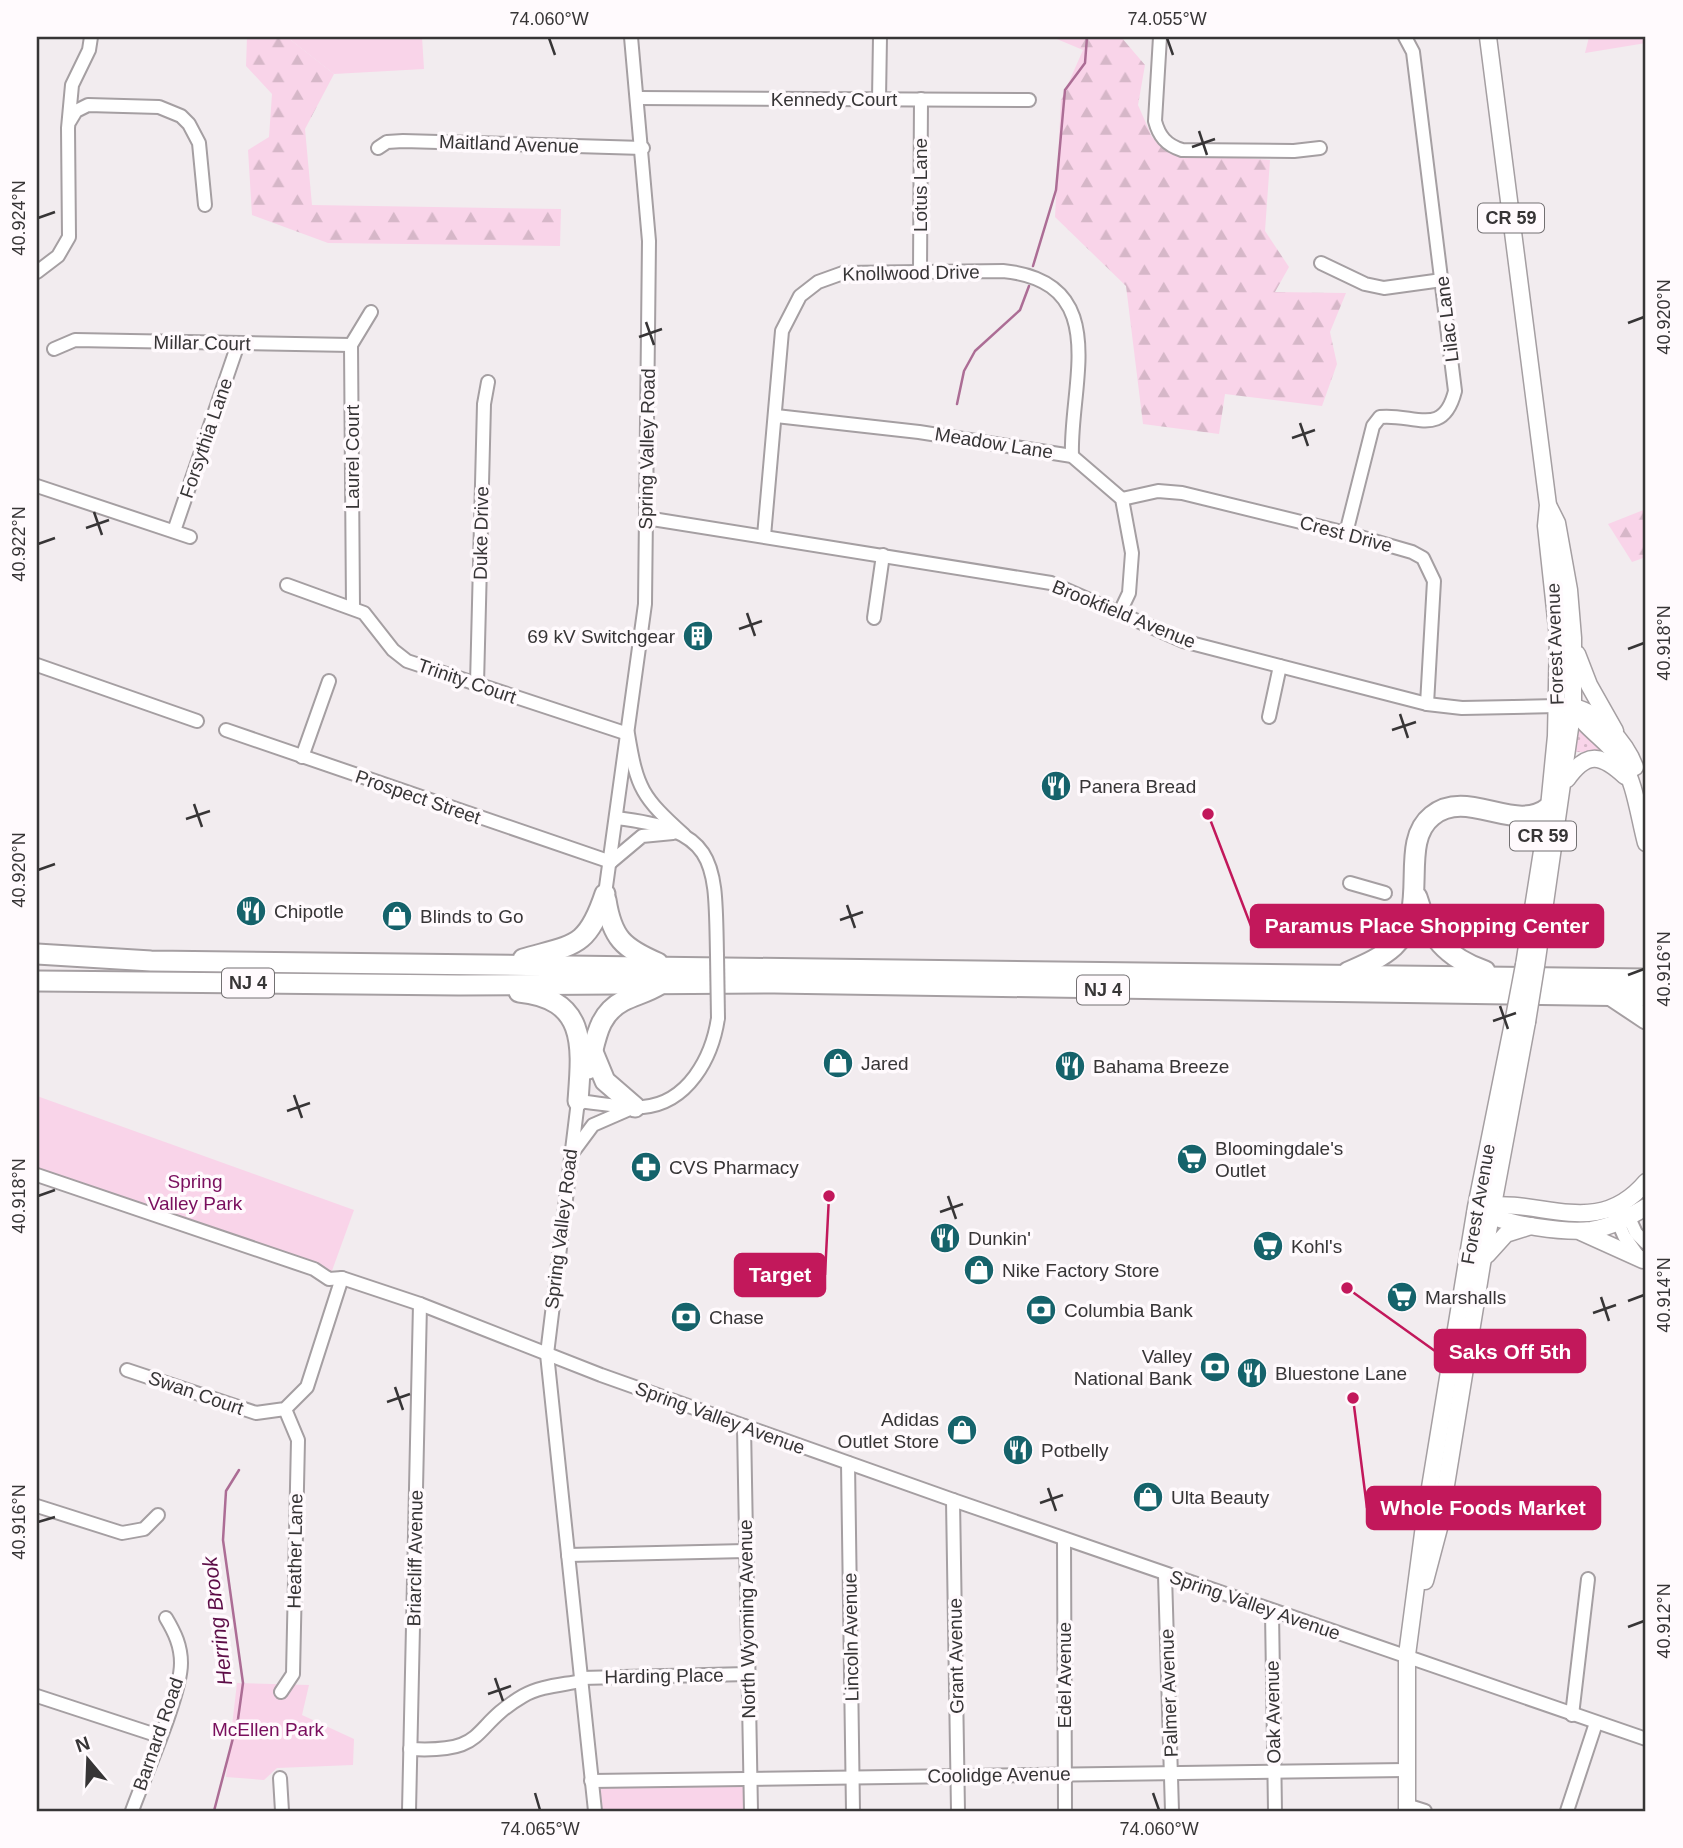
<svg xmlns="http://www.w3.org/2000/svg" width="1683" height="1848" font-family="Helvetica,sans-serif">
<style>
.grass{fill:url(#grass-dots)}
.forest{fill:url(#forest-firs)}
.park{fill:#f9d4e9}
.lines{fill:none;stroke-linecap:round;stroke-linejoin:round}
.stream{stroke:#ac6d95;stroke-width:2.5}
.minor-casing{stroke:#a59fa2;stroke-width:16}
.major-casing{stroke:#a59fa2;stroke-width:19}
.highway-casing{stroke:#a59fa2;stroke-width:23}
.minor{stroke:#fff;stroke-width:12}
.major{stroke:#fff;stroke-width:16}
.highway{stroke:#fff;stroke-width:19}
.minor-bridge-casing{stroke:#a59fa2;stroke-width:16;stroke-linecap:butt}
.major-bridge-casing{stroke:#a59fa2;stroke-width:19;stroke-linecap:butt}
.minor-bridge{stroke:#fff;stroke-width:12}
.major-bridge{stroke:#fff;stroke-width:16}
.ticks{fill:none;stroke:#373536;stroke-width:2.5}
.labels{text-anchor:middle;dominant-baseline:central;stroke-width:7;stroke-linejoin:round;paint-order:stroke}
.shield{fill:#fffafd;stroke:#737072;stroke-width:2}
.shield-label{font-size:18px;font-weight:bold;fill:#373536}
.street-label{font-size:19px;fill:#373536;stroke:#fffafd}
.poi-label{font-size:19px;fill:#373536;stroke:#fffafd;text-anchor:start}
.park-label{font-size:19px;fill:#790e5d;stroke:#fffafd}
.water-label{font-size:21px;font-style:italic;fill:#5d0d47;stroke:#fffafd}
.leader{fill:none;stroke:#c2185b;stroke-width:2.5}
.callout-dot{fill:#c2185b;stroke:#fffafd;stroke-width:2.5}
.callout{fill:#c2185b;stroke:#c2185b;stroke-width:2.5}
.callout-label{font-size:21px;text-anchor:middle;font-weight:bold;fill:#fff}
.neatline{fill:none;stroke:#373536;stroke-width:2.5}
.ticks-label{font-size:18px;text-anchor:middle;fill:#373536}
</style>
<defs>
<pattern id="grass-dots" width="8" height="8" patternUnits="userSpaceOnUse" patternTransform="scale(1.75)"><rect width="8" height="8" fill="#f9d4e9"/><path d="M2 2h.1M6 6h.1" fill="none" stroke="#d6b7c8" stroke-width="1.8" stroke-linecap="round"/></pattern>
<pattern id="forest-firs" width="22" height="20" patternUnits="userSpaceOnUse" patternTransform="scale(1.75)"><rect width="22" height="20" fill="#f9d4e9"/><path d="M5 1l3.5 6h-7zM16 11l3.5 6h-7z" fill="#d6b7c8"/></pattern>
</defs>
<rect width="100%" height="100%" fill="#f2ecef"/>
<path class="grass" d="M1578,727l27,22 -2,3h-27z"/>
<g class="forest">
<path d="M247,37h40l47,37 -29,55 7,76 249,4 -1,37 -232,-3 -76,-28 -4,-65 21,-13 3,-43 -26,-28z"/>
<path d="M1052,37h69l24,28 -7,40 14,32 16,15 102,8 -5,71 24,36 -14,25 71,1 -16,39 7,32 -15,42 -97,-12 -6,40 -76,-10 -17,-138 -71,-69 6,-117 22,-50z"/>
<path d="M1646,509v48l-14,5 -24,-38z"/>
</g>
<g class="park">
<path d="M287,37h135l2,32 -90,5z"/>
<path d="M1589,37h57v6l-61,10z"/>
<path d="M37,1096l317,114 -25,69 -292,-105z"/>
<path d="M237,1683l72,2 -7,30 52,24 -1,26 -76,3 -13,12 -38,-3z"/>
<path d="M749,1779l2,32h-156l-4,-30z"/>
</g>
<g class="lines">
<g class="stream">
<path d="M1033,266l23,-76 9,-100 20,-27 2,-26"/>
<path d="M957,404l7,-33 11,-20 45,-41 9,-24"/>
<path d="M214,1811l24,-92 5,-36 -20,-143 3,-49 13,-21"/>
</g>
<g class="minor-casing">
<g id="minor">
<path d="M1160,37l-5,84c4,15 11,24 27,29l112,1 26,-3"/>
<path d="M638,98l391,2"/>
<path d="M879,99l1,-62"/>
<path d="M70,121l6,-10 12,-6 71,2 22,9 8,8 10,19 6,62"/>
<path d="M378,148l9,-6 16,-1 240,7"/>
<path d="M1321,263l44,21 19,4 58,-8"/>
<path d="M37,272l21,-16 11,-19 -1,-109 4,-43 17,-35 2,-13"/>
<path d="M920,272l1,-173"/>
<path d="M54,349l21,-9 276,5"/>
<path d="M776,416l143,16 153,24 50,43 10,54 -3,40 -9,19"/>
<path d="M37,486l153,51"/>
<path d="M1122,499l36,-8 24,2 164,40 66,19 11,6 11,23 -7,123"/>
<path d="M646,518l405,65 132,58 244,63 35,4 95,-2"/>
<path d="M174,531l64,-187"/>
<path d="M1346,533l27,-107 7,-9c33,-4 63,22 75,-26l-42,-339 -8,-15"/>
<path d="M764,536l18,-205 18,-35 18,-14 25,-9 160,-2c111,11 66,114 69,185"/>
<path d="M287,585l77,28 29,37 14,11 221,73c9,55 14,63 56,101"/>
<path d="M353,607l-2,-262 20,-33"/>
<path d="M874,618l9,-63"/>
<path d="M37,665l160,56"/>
<path d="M477,684l7,-280 4,-22"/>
<path d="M1269,717l11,-51"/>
<path d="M226,730l385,132"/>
<path d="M302,757l27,-76"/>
<path d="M1646,803v-2"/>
<path d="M616,818c104,12 99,44 101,137"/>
<path d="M611,862l31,-26 31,-3"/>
<path d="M1350,883l35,10"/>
<path d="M605,894l40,-290 4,-363 -18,-204"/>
<path d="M573,1152l20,-27 39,-17"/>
<path d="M37,1175l277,94 15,10 13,-1 78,26 181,71 352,125 693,239"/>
<path d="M1612,1208l12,28 15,21"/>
<path d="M1625,1209l11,24 10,10"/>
<path d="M127,1370l129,43 29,-4 22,-22 35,-109"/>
<path d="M744,1426l7,385"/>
<path d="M848,1463l5,348"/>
<path d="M953,1500l5,311"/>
<path d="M37,1506l85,27 22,-4 14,-14"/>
<path d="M1064,1539l1,272"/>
<path d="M568,1555l178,-4"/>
<path d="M1165,1575l7,236"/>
<path d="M1272,1612l3,199"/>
<path d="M581,1678l167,-4"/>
<path d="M281,1692l12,-18 5,-234 -13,-31"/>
<path d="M37,1696l122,40"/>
<path d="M1572,1715l16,-136"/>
<path d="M410,1749c80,4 58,-21 113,-53 17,-10 39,-11 58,-15"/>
<path d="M280,1778l2,33"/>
<path d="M591,1781l815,-11"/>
<path d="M1406,1805l19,6"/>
<path d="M132,1811c12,-34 49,-115 49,-148 0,-17 -6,-30 -15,-45"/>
<path d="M409,1811l11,-507"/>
<path d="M595,1811l-48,-457 31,-253c21,2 44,7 65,6 45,-4 69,-49 75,-89"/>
<path d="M1567,1811l29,-88"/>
</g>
</g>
<g class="major-casing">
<g id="major">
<path d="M1488,37l60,468 -2,21 12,111 -2,99 -7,71 -25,158"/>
<path d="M1577,654l12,31 26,46"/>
<path d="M1570,707c27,2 56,36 65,60"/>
<path d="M1573,707c12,22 33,32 47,52 15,22 19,58 26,84"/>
<path d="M1567,779c20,-28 34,-25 58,-3"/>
<path d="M1536,966l37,-259v-69l-4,-48 -12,-67 -8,-16"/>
<path d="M1485,1206c59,-7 113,33 161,-24"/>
<path d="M1484,1212c21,13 82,21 107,18 21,-3 38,-13 55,-23"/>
<path d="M1581,1232l62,28"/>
<path d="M1487,1255l19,-21 25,-8"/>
<path d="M1425,1581l14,-53 43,-264 45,-242"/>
<path d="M1407,1811v-156l18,-137 51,-311 37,-184"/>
</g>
</g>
<g class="highway-casing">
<g id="highway">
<path d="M1527,817l15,27"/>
<path d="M1417,897c11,39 30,61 68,74"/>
<path d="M606,900c6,38 17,48 52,63"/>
<path d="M37,954l114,7 1495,18"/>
<path d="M523,959c52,-15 64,-11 82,-65"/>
<path d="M1348,972c16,-7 33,-14 46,-26 38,-36 3,-102 38,-130 35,-29 84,19 117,-9"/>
<path d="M37,981l422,4 315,-2 872,13"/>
<path d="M519,992c69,7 63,55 59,109"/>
<path d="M1610,995l36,24"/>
<path d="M593,1052l12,29 30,26"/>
<path d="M588,1069c8,-26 8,-54 35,-68 12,-6 25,-9 36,-16"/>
</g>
</g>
<use href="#minor" class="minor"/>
<use href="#major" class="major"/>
<use href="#highway" class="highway"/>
<g class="minor-bridge-casing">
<path id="minor-bridge" d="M717,955l1,63"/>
</g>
<g class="major-bridge-casing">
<g id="major-bridge">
<path d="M1527,1022l9,-56"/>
<path d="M1513,1023l11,-58"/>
</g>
</g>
<use href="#minor-bridge" class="minor-bridge"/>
<use href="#major-bridge" class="major-bridge"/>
</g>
<path class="ticks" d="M549,38l6,17M1167,38l6,17M1199,131l8,24M1192,147l23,-8M38,218l17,-6M646,322l8,23M1628,323l16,-6M639,337l23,-8M1300,423l8,23M1292,438l23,-8M94,512l8,23M86,528l23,-8M38,544l17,-6M747,613l8,23M739,629l23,-8M1628,649l16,-6M1400,714l8,24M1392,730l24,-8M194,804l8,23M186,819l24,-8M38,870l17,-6M847,905l8,23M840,920l23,-8M1628,975l16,-6M1500,1006l8,23M1493,1021l23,-8M294,1095l8,23M287,1111l23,-8M38,1196l17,-6M948,1196l8,23M940,1212l23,-8M1601,1297l8,24M1628,1301l16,-6M1593,1313l23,-8M395,1387l8,23M387,1402l23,-8M1048,1488l8,23M1040,1503l23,-8M38,1522l17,-5M1628,1627l16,-6M495,1678l8,23M488,1694l23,-8M535,1793l5,17M1153,1793l6,17"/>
<defs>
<g id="building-disc" transform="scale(1.575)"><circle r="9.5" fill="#15636b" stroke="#fffafd"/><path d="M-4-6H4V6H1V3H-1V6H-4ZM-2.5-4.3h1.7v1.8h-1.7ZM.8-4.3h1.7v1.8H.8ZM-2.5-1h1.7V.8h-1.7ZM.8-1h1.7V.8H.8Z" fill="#fff"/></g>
<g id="restaurant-disc" transform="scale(1.575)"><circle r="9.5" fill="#15636b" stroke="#fffafd"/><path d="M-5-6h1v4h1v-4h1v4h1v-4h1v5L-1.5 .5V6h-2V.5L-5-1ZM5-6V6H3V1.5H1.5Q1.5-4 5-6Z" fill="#fff"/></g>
<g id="shop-disc" transform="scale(1.575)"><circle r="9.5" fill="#15636b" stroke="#fffafd"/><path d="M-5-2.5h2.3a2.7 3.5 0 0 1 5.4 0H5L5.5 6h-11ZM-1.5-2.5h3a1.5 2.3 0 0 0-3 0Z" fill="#fff"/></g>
<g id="supermarket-disc" transform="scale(1.575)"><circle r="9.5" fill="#15636b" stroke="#fffafd"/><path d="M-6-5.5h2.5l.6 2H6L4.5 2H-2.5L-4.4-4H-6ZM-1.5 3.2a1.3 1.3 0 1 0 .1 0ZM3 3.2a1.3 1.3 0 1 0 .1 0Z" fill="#fff"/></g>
<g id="pharmacy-disc" transform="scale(1.575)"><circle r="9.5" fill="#15636b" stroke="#fffafd"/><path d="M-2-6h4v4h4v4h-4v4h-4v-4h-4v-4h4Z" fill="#fff"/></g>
<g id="bank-disc" transform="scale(1.575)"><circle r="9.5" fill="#15636b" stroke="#fffafd"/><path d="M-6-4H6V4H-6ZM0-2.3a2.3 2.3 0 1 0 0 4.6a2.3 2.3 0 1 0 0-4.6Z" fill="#fff"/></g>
</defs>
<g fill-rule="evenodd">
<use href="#building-disc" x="698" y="636"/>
<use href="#restaurant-disc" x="1056" y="786"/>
<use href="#restaurant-disc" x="251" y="911"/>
<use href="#shop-disc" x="397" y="916"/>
<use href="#shop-disc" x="838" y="1063"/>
<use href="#restaurant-disc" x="1070" y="1066"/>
<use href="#supermarket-disc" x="1192" y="1159"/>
<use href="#pharmacy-disc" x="646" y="1167"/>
<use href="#restaurant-disc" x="945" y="1238"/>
<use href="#supermarket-disc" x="1268" y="1246"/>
<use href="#shop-disc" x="979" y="1270"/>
<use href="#supermarket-disc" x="1402" y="1297"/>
<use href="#bank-disc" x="1041" y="1310"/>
<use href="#bank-disc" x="686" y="1317"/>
<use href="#bank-disc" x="1215" y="1367"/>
<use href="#restaurant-disc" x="1252" y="1373"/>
<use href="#shop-disc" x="962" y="1430"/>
<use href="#restaurant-disc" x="1018" y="1450"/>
<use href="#shop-disc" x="1148" y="1497"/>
</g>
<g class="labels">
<g class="shield">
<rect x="1478" y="203.5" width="66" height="29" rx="5"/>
<rect x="1510" y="821.5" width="66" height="29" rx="5"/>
<rect x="222" y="968.5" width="52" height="29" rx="5"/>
<rect x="1077" y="975.5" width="52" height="29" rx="5"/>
</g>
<g class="shield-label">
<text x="1511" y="218">CR 59</text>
<text x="1543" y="836">CR 59</text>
<text x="248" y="983">NJ 4</text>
<text x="1103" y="990">NJ 4</text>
</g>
<g class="street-label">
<text x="834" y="99">Kennedy Court</text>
<text transform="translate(509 144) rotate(2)">Maitland Avenue</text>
<text transform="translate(920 185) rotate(-90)">Lotus Lane</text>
<text transform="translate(911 273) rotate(-1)">Knollwood Drive</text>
<text transform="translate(1447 319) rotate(-97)">Lilac Lane</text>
<text transform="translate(202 343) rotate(1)">Millar Court</text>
<text transform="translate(206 438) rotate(-71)">Forsythia Lane</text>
<text transform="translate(994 443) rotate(9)">Meadow Lane</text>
<text transform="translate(647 449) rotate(-89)">Spring Valley Road</text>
<text transform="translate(352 457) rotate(-90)">Laurel Court</text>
<text transform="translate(481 533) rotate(-89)">Duke Drive</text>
<text transform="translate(1346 534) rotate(15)">Crest Drive</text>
<text transform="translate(1124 614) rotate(22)">Brookfield Avenue</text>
<text transform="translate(1555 644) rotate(-92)">Forest Avenue</text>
<text transform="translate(467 681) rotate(19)">Trinity Court</text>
<text transform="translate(418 797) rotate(19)">Prospect Street</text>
<text transform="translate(1478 1204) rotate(-80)">Forest Avenue</text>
<text transform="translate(561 1229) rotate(-83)">Spring Valley Road</text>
<text transform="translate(196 1393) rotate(19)">Swan Court</text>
<text transform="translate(720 1418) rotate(20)">Spring Valley Avenue</text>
<text transform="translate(295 1551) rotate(-89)">Heather Lane</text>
<text transform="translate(415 1558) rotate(-89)">Briarcliff Avenue</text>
<text transform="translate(1255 1605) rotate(19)">Spring Valley Avenue</text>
<text transform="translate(747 1619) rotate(-91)">North Wyoming Avenue</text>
<text transform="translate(851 1637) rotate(-91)">Lincoln Avenue</text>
<text transform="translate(956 1656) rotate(-91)">Grant Avenue</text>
<text transform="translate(1064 1675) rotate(-90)">Edel Avenue</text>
<text transform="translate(664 1676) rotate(-1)">Harding Place</text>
<text transform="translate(1169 1693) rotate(-92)">Palmer Avenue</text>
<text transform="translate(1273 1712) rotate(-91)">Oak Avenue</text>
<text transform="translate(158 1734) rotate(-71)">Barnard Road</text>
<text transform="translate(999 1775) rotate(-1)">Coolidge Avenue</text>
</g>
<g class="poi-label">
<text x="675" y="636" text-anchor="end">69 kV Switchgear</text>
<text x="1079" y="786">Panera Bread</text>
<text x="274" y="911">Chipotle</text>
<text x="420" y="916">Blinds to Go</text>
<text x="861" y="1063">Jared</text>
<text x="1093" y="1066">Bahama Breeze</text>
<text x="1215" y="1148">Bloomingdale's<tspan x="1215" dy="22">Outlet</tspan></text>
<text x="669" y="1167">CVS Pharmacy</text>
<text x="968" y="1238">Dunkin'</text>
<text x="1291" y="1246">Kohl's</text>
<text x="1002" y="1270">Nike Factory Store</text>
<text x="1425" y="1297">Marshalls</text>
<text x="1064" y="1310">Columbia Bank</text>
<text x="709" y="1317">Chase</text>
<text x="1192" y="1356" text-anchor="end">Valley<tspan x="1192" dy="22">National Bank</tspan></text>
<text x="1275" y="1373">Bluestone Lane</text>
<text x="939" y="1419" text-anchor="end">Adidas<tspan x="939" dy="22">Outlet Store</tspan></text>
<text x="1041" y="1450">Potbelly</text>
<text x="1171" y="1497">Ulta Beauty</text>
</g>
<g class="park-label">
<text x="195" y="1181">Spring<tspan x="195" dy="22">Valley Park</tspan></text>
<text x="268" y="1729">McEllen Park</text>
</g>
<g class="water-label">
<text transform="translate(217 1621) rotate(-97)">Herring Brook</text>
</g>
</g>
<path class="leader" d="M1208 814L1251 926M829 1196L825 1275M1347 1288L1435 1351M1353 1398L1367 1508"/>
<g class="callout-dot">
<circle cx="1208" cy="814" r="7"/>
<circle cx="829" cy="1196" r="7"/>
<circle cx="1347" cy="1288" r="7"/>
<circle cx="1353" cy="1398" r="7"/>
</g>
<g class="callout">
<rect x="1251" y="905" width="352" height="42" rx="7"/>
<rect x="735" y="1254" width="90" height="42" rx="7"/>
<rect x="1435" y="1330" width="150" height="42" rx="7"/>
<rect x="1367" y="1487" width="233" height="42" rx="7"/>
</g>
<g class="callout-label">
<text x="1427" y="933">Paramus Place Shopping Center</text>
<text x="780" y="1282">Target</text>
<text x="1510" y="1359">Saks Off 5th</text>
<text x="1483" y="1515">Whole Foods Market</text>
</g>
<rect width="1683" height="1848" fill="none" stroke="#fffafd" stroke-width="77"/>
<g transform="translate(88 1760) rotate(341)" stroke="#fffafd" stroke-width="5" paint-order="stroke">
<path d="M0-5L12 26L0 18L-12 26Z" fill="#373536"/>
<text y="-10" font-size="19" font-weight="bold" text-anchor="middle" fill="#373536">N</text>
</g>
<rect x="38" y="38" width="1606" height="1772" class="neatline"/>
<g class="ticks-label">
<text x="549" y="25">74.060°W</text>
<text x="1167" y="25">74.055°W</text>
<text transform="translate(19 218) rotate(-90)" y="6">40.924°N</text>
<text transform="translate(1664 317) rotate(-90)" y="6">40.920°N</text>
<text transform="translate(19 544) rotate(-90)" y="6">40.922°N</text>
<text transform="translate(1664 643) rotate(-90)" y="6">40.918°N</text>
<text transform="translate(19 870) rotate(-90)" y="6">40.920°N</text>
<text transform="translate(1664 969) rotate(-90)" y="6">40.916°N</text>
<text transform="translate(19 1196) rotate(-90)" y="6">40.918°N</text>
<text transform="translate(1664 1295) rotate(-90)" y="6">40.914°N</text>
<text transform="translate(19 1522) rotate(-90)" y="6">40.916°N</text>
<text transform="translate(1664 1621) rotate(-90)" y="6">40.912°N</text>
<text x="540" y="1835">74.065°W</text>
<text x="1159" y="1835">74.060°W</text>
</g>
</svg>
